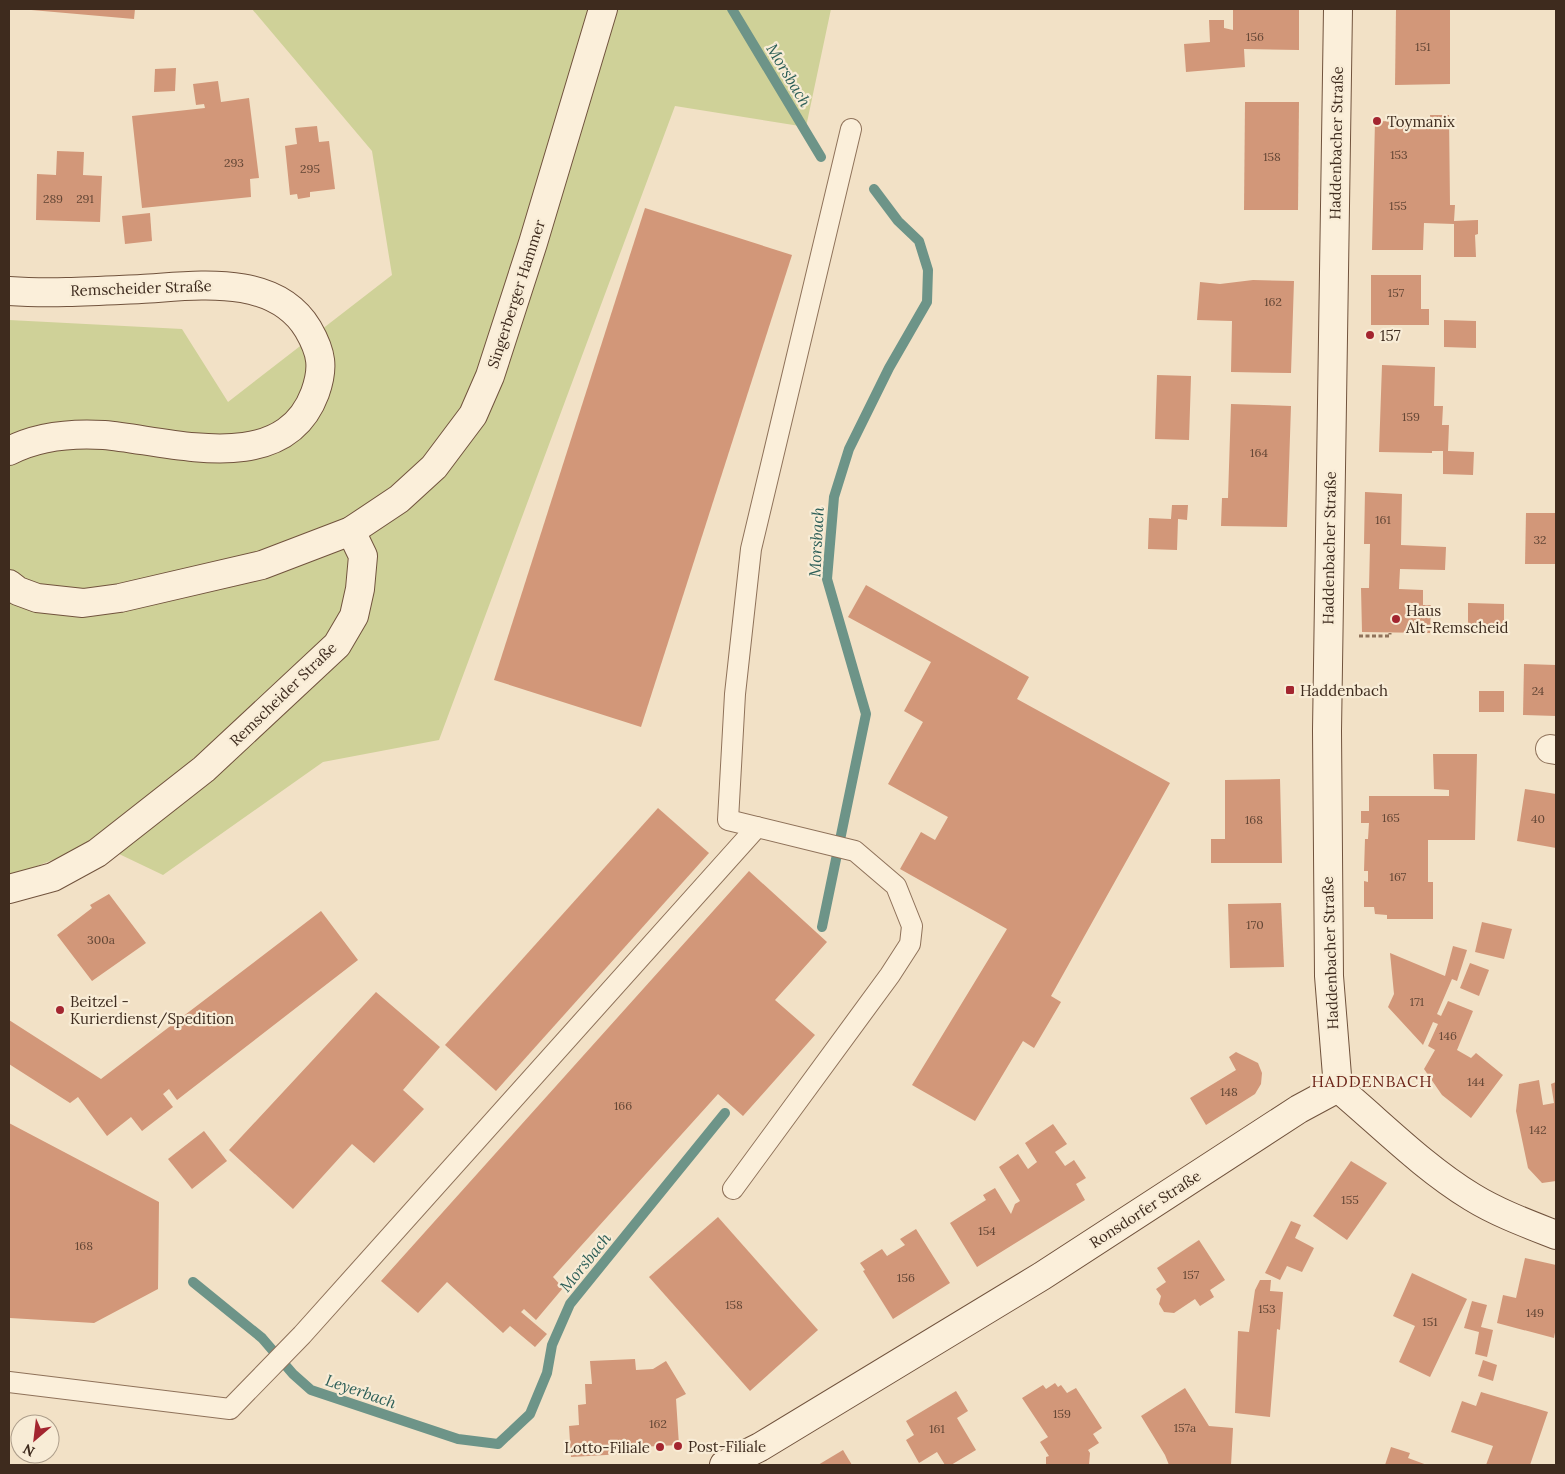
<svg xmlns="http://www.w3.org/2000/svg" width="1565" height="1474" font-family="Lora,serif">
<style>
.green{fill:#cfd198}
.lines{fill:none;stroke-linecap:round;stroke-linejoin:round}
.stream{stroke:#6d9488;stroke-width:10}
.building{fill:#d29779}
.service-casing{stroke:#8f725a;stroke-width:22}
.minor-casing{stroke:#8f725a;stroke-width:30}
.secondary-casing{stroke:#71533d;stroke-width:30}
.path{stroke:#8f725a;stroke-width:3;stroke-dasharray:4 2.5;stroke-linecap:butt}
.service{stroke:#fbefda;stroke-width:20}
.minor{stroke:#fbefda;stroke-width:28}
.secondary{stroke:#fbefda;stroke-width:28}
.poi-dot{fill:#a3252f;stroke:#f8ecd6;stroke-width:2}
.labels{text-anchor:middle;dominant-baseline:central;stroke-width:4.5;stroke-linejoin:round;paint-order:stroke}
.number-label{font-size:12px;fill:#634635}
.poi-label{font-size:15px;fill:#3e2b1e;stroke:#f8ecd6;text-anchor:start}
.street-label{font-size:15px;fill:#3e2b1e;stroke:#f8ecd6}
.water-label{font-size:16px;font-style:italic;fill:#2d5f58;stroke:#f8ecd6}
.neighbourhood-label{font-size:16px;letter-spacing:1px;fill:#6e261a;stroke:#f8ecd6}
</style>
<rect width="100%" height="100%" fill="#f2e1c6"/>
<path class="green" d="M252,9h579l-25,118 -131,-21 -236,634 -116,22 -160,113 -67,-32 -87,34v-557l173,9 46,73 164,-127 -20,-124z"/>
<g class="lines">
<g class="stream">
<path d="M732,9l89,148"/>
<path d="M822,927l44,-213 -39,-135 7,-82 15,-48 40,-81 38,-66 1,-32 -9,-29 -21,-20 -24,-32"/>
<path d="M193,1282l69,56 31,36 18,16 147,49 40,5 32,-30 17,-41 5,-28 18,-41 155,-191"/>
</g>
</g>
<g class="building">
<path d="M20,9h115l-1,10z"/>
<path d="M1233,9h66v41l-55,-1 1,18 -59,5 -2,-28 26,-2 -1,-22h15v8l9,2z"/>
<path d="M1396,9h54v75l-55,1z"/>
<path d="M176,68l-1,23 -21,1 1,-23z"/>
<path d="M218,81l3,21 28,-4 10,80 -9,1 1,18 -109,11 -10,-92 73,-8 -1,-4 -8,1 -3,-21z"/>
<path d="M1245,102h54l-1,108h-54z"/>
<path d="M1430,115h19l1,90h5l-1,16 24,-1v14l-3,1 1,22h-22v-33l-30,-1 -1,27h-51l3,-129 49,1h6z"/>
<path d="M317,126l2,16 10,-1 6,48 -25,3v5l-12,2 -1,-5 -7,1 -5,-49 12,-2 -2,-16z"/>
<path d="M57,151l27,1 -1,23 19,1 -2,46 -64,-2 1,-46 19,1z"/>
<path d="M645,208l147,47 -151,472 -147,-47z"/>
<path d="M150,213l2,28 -27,3 -3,-28z"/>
<path d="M1371,275h50v34h8v16h-58z"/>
<path d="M1253,280l41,1 -3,92 -60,-1 1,-51 -35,-1 3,-38 20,2z"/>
<path d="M1444,320l32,1v27l-32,-1z"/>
<path d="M1382,365l53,2 -1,39h9l-1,19h7l-1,26 26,1 -1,23 -30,-1v-23h-11v2l-53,-1z"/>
<path d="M1157,375l34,1 -2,64 -34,-1z"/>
<path d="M1231,404l60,2 -4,121 -66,-1 1,-28h6z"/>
<path d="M1365,492l37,2 -1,51 45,2 -1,23 -45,-1 -1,20 24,1v15h8l-1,28 -68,-1 -1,-44h8l1,-44h-6z"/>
<path d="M1172,505h16l-1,15 -9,-1 -1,31 -29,-1 1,-31 22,1z"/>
<path d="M1526,513h30v51h-31z"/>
<path d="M866,585l163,92 -12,22 153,84 -119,213 10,6 -27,46 -11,-7 -48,80 -63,-36 95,-156 -107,-60 21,-37 14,8 13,-23 -60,-33 35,-62 -19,-11 27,-49 -83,-45z"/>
<path d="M1468,603l36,1v27h-36z"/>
<path d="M1524,664l32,1v51l-33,-1z"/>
<rect x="1479" y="691" width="25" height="21"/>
<path d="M1433,754h44l-2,86h-47v42h5v37h-46v-4l-12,-1 -1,-7h-10v-26l4,1v-11h-4l1,-32h3l1,-16h-8v-12h8v-15h80v-6l-15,-1z"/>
<path d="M1280,779l2,84h-71v-24h14v-59z"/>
<path d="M1525,789l31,5v54l-39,-7z"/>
<path d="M658,808l51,45 -213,238 -51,-46z"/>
<path d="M749,871l78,71 -52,58 40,35 -72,81 -25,-22 -165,183 10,11 -27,32 -12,-11 -3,3 26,22 -12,13 -25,-21 -7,7 -56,-51 -29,31 -37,-32z"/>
<path d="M109,894l37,49 -54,38 -35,-46 35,-27 -2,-3z"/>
<path d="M1281,903l3,64 -54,1 -2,-64z"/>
<path d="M321,911l37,49 -181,140 -8,-11 -6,5 10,13 -31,24 -11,-14 -24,19 -29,-39 -8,6 -61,-39v-44l92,59z"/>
<path d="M1482,922l30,7 -8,30 -29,-7z"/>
<path d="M1453,946l14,4 -10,31 -5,-2 -15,35 4,2 7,-15 25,10 -16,39 14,8 5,-5 27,22 -32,43 -29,-23 -18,-26 11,-19 -7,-4 10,-22 -5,-2 -10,23 -35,-38 6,-13 -4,-41 55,23z"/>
<path d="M1470,963l19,7 -10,26 -19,-8z"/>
<path d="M376,992l64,55 -37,43 21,19 -50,54 -22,-19 -59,65 -64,-59z"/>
<path d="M1236,1052l22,11 4,10 -1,11 -6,10 -49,31 -16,-27 46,-28 -7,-13z"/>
<path d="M1539,1080l4,25 11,-2 -3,-19 5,-2v99l-14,2 -14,-15 -12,-57 3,-27z"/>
<path d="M9,1123l150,79 -1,87 -64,34 -84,-5 -1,3z"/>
<path d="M1053,1124l14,20 -12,8 10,14 9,-6 12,18 -10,6 9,16 -108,67 -27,-44 36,-23 -3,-5 12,-7 16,26 4,-10 5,-3 -21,-34 19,-13 10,15 9,-7 -12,-19z"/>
<path d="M204,1131l23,30 -35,28 -24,-30z"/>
<path d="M1351,1161l36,22 -40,57 -34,-24z"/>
<path d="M718,1217l100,113 -68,61 -101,-114z"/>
<path d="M1291,1221l10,4 -6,13 19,10 -12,24 -15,-6 -7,14 -15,-7z"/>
<path d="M916,1229l34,54 -57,36 -30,-48 2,-1 -5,-7 22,-14 5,7 18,-11 -5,-6z"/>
<path d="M1199,1240l26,40 -15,10 4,7 -14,9 -5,-7 -21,14 -10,-1 -5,-8 2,-8 -5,-7 10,-7 -9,-14z"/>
<path d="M1525,1258l31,7v62l-2,11 -57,-15 6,-28 13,3z"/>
<path d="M1412,1273l55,26 -37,78 -31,-15 16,-36 -22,-10z"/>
<path d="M1260,1280h11l-1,11 13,1 -3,38 -3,-1 -7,88 -35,-4 3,-82 11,1 6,-42z"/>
<path d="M1472,1301l15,4 -6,22 12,3 -6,27 -12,-3 4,-22 -15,-4z"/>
<path d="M635,1359l1,11 17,-1 13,-8 20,33 -10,5 3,46 -39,2 1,6 -70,4 -2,-31 10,-1 -1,-20 8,-1 -1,-20h7l-2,-23z"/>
<path d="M1483,1360l14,5 -4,16 -15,-5z"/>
<path d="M1055,1383l3,4 3,-2 6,8 9,-5 26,40 -9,6 6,9 -11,7 2,3 -1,12h-43v-8l3,-1 -9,-14 8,-5 -26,-39 21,-13 3,4z"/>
<path d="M1185,1388l24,38 24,2 -2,37h-62l-4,-10 -24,-39z"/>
<path d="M956,1391l12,20 -11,7 19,32 -25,15h-6l-8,-13 -18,11 -13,-23 8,-5 -8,-14z"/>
<path d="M1481,1392l67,20 -18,53h-44l7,-19 -42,-14 11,-31 14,5z"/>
<path d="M1391,1447l19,6 -2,5 19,7h-42z"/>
<path d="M843,1450l9,15h-34z"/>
</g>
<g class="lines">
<g class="service-casing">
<g id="service">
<path d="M733,1189l157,-214 20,-31 2,-18 -16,-40 -41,-35 -127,-31 7,-126 16,-145 100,-420"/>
<path d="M9,1382l221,27 72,-74 455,-508"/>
</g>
</g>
<g class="minor-casing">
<path id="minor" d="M1550,749l6,1"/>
</g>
<g class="secondary-casing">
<g id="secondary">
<path d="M1338,9l-11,722 2,245 9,112"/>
<path d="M9,291c43,3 89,0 132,-2 55,-3 133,-16 167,40 14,24 16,39 7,64 -32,86 -144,48 -211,42 -32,-2 -66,1 -95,16"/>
<path d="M9,584l9,7 19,7 46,5 37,-5 142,-33 89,-34 48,-32 35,-32 39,-52 17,-39 43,-133 70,-234"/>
<path d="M9,889l44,-12 44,-24 107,-84 133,-124 17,-29 6,-27 3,-33 -12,-25"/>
<path d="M1338,1088c44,37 85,79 134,109 26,16 56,27 84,38"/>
<path d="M724,1465l36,-18 282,-171 257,-167 39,-21"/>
</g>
</g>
<path class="path" d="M1359,636h31v-3"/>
<use href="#service" class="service"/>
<use href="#minor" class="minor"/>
<use href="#secondary" class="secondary"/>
</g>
<g class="poi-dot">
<circle cx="1377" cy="121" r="5"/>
<circle cx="1370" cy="335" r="5"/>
<circle cx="1396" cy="619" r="5"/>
<rect x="1285" y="685" width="10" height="10" rx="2.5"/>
<circle cx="60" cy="1010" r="5"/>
<circle cx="678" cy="1446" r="5"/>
<circle cx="660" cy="1447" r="5"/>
</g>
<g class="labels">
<g class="number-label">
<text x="1255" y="36">156</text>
<text x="1423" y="46">151</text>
<text x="1399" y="154">153</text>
<text x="1272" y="156">158</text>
<text x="234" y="162">293</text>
<text x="310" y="168">295</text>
<text x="53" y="198">289</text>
<text x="85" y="198">291</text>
<text x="1398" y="205">155</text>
<text x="1396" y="292">157</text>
<text x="1273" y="301">162</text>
<text x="1411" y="416">159</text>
<text x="1259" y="452">164</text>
<text x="1383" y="519">161</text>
<text x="1540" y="539">32</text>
<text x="1538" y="690">24</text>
<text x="1391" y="817">165</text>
<text x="1538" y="818">40</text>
<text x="1254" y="819">168</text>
<text x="1398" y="876">167</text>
<text x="1255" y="924">170</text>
<text x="101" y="939">300a</text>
<text x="1417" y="1001">171</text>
<text x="1448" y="1035">146</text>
<text x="1476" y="1081">144</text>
<text x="1229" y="1091">148</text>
<text x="623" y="1105">166</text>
<text x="1538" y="1129">142</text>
<text x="1350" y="1199">155</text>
<text x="987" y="1230">154</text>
<text x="84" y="1245">168</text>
<text x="1191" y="1274">157</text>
<text x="906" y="1277">156</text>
<text x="734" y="1304">158</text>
<text x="1267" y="1308">153</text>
<text x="1535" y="1312">149</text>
<text x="1430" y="1321">151</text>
<text x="1062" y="1413">159</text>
<text x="658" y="1423">162</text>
<text x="1185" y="1427">157a</text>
<text x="937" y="1428">161</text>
</g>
<g class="poi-label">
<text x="1387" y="121">Toymanix</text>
<text x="1380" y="335">157</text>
<text x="1406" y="610">Haus<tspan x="1406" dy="17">Alt-Remscheid</tspan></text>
<text x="1300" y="690">Haddenbach</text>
<text x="70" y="1001">Beitzel -<tspan x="70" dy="17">Kurierdienst/Spedition</tspan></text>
<text x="688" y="1446">Post-Filiale</text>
<text x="650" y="1447" text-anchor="end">Lotto-Filiale</text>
</g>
<g class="street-label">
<text transform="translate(1336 143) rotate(-89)">Haddenbacher Straße</text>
<text transform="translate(141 288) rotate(-2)">Remscheider Straße</text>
<text transform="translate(516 294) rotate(-72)">Singerberger Hammer</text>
<text transform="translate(1329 548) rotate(-89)">Haddenbacher Straße</text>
<text transform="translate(283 694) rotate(-44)">Remscheider Straße</text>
<text transform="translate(1330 953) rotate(-92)">Haddenbacher Straße</text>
<text transform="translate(1145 1209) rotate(-33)">Ronsdorfer Straße</text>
</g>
<g class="water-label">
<text transform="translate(789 75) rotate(59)">Morsbach</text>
<text transform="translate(816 542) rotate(-87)">Morsbach</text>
<text transform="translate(585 1262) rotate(-51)">Morsbach</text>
<text transform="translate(361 1391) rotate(19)">Leyerbach</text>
</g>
<g class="neighbourhood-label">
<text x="1372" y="1081">HADDENBACH</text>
</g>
</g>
<rect width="1565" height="1474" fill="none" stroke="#3e2b1e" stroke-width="20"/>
<g transform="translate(35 1439) rotate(208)"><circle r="24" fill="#f8ecd6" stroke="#ae9f8c"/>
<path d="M0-4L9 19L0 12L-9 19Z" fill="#a3252f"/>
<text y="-8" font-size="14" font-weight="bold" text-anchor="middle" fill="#3e2b1e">N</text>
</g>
</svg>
